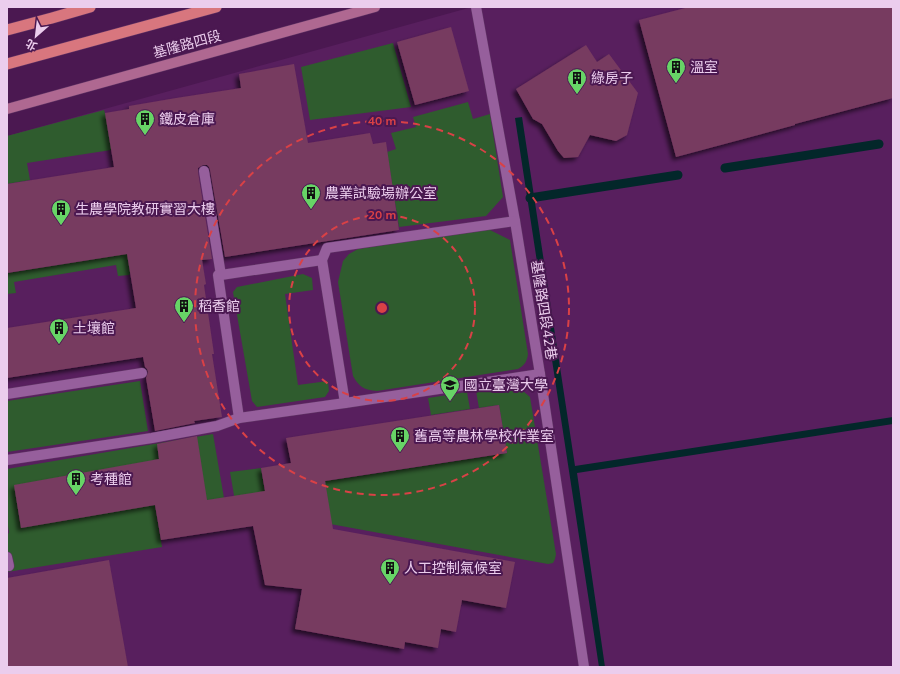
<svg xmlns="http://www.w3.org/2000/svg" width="900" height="674" font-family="Mulish,'Noto Sans TC',sans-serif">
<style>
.built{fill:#581f5e}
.green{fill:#2f5c2e}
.water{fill:#03272a}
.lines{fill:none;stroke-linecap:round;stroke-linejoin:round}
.stream{stroke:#03272a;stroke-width:9}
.building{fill:#773a60;filter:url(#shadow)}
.service-casing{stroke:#603565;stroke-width:11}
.secondary-casing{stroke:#603565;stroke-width:11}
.trunk-casing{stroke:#603565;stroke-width:12}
.service{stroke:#965f9c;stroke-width:10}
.secondary{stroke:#af6891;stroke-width:10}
.trunk{stroke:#d8767e;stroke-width:11}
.ring{fill:none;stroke:#d94146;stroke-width:2;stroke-dasharray:7 5}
.labels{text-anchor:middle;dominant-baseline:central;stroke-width:4;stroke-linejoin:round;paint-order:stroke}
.street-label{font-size:14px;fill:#ebcded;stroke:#4b1851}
.poi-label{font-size:14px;fill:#ebcded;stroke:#4b1851;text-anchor:start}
.centre{fill:#d94146;stroke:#4b1851;stroke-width:2}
.ring-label{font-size:12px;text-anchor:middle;font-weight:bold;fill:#d94146;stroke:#4b1851;stroke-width:4;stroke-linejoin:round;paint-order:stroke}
</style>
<defs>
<filter id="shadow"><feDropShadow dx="-3.5" dy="3.5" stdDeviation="2" flood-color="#0009"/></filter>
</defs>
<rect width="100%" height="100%" fill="#4b1851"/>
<path class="built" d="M472,7h421v660h-886v-531z"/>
<g class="green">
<path d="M393,43l18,64 -101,13 -9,-53z"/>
<path d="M468,102l5,17 17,-5 13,83 -17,19 -87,11 -12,-75 9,-3 -5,-16 25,-6 -3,-10z"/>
<path d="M104,110l10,35 -3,5 -84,13 3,17 -23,4v-48z"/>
<path d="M488,229l22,11 18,114c-1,7 -3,11 -10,15l-141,22c-13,-1 -18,-4 -24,-15l-15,-94 5,-21 6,-7 9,-5z"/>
<path d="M130,253l3,16 -4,6 -11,1 -2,-11 -102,17 2,11 -9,1v-21z"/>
<path d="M303,274l9,4 1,12 -28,4 13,91 30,-4 1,10 -4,6 -68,10 -5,-6 -19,-109 4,-5z"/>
<path d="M140,381l8,50 -141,21v-51z"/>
<path d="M508,386c11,1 14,4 22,11l26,157 -1,5 -2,4 -5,1 -234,-43 11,-40 182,-28 -8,-48 -20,3 -3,-17z"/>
<path d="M467,392l3,17 -39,6 -3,-17z"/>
<path d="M213,434l11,64 -54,8 -22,-45 14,86 -155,25v-38l2,-1 -2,-14v-50z"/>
<path d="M261,468l4,23 16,-2 -44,24 -7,-41z"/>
</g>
<path class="water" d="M522,117l53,349 318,-49v7l-316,49 28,194h-6l-84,-549z"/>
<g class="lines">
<g class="stream">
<path d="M725,168l154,-24"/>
<path d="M530,198l148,-23"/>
</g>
</g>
<g class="building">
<path d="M689,7h204v91l-98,26v1l-119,32 -37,-137z"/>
<path d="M451,27l18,64 -54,14 -18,-63z"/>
<path d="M586,45l11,17 12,-8 29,39 -11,42 -11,6 -26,-6 -12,22 -14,1 -6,-7 -16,-27 -9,-5 -17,-30z"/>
<path d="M294,64l14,79 62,-10 3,11 13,-2 13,88 -174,27 -15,-87 -1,-3 -2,-2h-4l-5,3v4l14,87 -10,1 4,24 -2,1 10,69h-2l10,63 -28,4 1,2 -40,8 -9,-53 2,-6 -1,-3 -2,-2 -2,-10 -136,21v-50l129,-20 -9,-54 -120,19v-89l107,-17 -9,-54 24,-4v-3l47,-8 65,-10 -2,-14z"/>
<path d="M499,405l8,48 -182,28 8,48 182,33 -9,46 -44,-8 -6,32 -15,-3 -3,19 -33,-6 -1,7 -109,-20 7,-40 -37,-4 -12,-59 -92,14 -6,-35 -134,23 -7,-43 145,-26 -2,-15 40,-8 10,64 58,-9 -4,-23 30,-5 -5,-25z"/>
<path d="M109,560l19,107h-121v-89z"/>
</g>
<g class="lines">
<g class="service-casing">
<g id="service">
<path d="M476,7l39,214 25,153 44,293"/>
<path d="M204,171l17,104h-3l21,143"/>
<path d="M515,221l-188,27 -5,12 23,143 195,-29"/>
<path d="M221,275l101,-15"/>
<path d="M7,394l135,-21"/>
<path d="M7,460l145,-22 65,-12 22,-8 106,-15"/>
<path d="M7,557l2,9"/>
</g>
</g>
<g class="secondary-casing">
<path id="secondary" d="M7,109l368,-102"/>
</g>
<g class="trunk-casing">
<g id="trunk">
<path d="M7,30l45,-12 38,-11"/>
<path d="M7,64l209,-57"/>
</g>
</g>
<use href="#service" class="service"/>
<use href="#secondary" class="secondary"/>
<use href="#trunk" class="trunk"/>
</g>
<g class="ring">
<circle cx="382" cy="308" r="93"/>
<circle cx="382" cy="308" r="187"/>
</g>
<defs>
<g id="building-pin" transform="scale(1)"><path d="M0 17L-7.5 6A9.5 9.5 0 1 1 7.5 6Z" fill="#67d466" stroke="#4b1851"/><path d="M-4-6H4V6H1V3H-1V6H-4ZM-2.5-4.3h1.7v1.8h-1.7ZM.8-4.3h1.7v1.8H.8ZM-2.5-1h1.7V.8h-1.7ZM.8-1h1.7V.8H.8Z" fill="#111"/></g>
<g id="university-pin" transform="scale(1)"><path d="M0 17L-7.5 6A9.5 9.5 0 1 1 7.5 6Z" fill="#67d466" stroke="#4b1851"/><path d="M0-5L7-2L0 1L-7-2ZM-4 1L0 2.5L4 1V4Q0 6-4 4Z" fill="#111"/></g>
</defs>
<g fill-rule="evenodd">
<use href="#building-pin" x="676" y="67"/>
<use href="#building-pin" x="577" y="78"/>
<use href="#building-pin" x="145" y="119"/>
<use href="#building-pin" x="311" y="193"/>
<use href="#building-pin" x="61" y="209"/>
<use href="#building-pin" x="184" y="306"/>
<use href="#building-pin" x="59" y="328"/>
<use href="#university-pin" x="450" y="385"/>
<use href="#building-pin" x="400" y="436"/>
<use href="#building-pin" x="76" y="479"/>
<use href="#building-pin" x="390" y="568"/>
</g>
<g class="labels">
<g class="street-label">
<text transform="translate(187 44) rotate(-15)">基隆路四段</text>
<text transform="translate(544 310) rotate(81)">基隆路四段42巷</text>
</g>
<g class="poi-label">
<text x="690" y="67">溫室</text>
<text x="591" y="78">綠房子</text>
<text x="159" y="119">鐵皮倉庫</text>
<text x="325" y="193">農業試驗場辦公室</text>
<text x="75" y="209">生農學院教研實習大樓</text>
<text x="198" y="306">稻香館</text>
<text x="73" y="328">土壤館</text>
<text x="464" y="385">國立臺灣大學</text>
<text x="414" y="436">舊高等農林學校作業室</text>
<text x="90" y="479">考種館</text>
<text x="404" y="568">人工控制氣候室</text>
</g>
</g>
<circle cx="382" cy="308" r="6" class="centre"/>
<g class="ring-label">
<text x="382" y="125">40 m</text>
<text x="382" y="219">20 m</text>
</g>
<rect width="900" height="674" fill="none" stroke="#ebcded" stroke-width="16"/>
<g transform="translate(36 36) rotate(208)" stroke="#4b1851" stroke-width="3" paint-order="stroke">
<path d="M0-3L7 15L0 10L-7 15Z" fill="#ebcded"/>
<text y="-6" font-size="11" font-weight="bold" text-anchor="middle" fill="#ebcded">北</text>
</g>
</svg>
